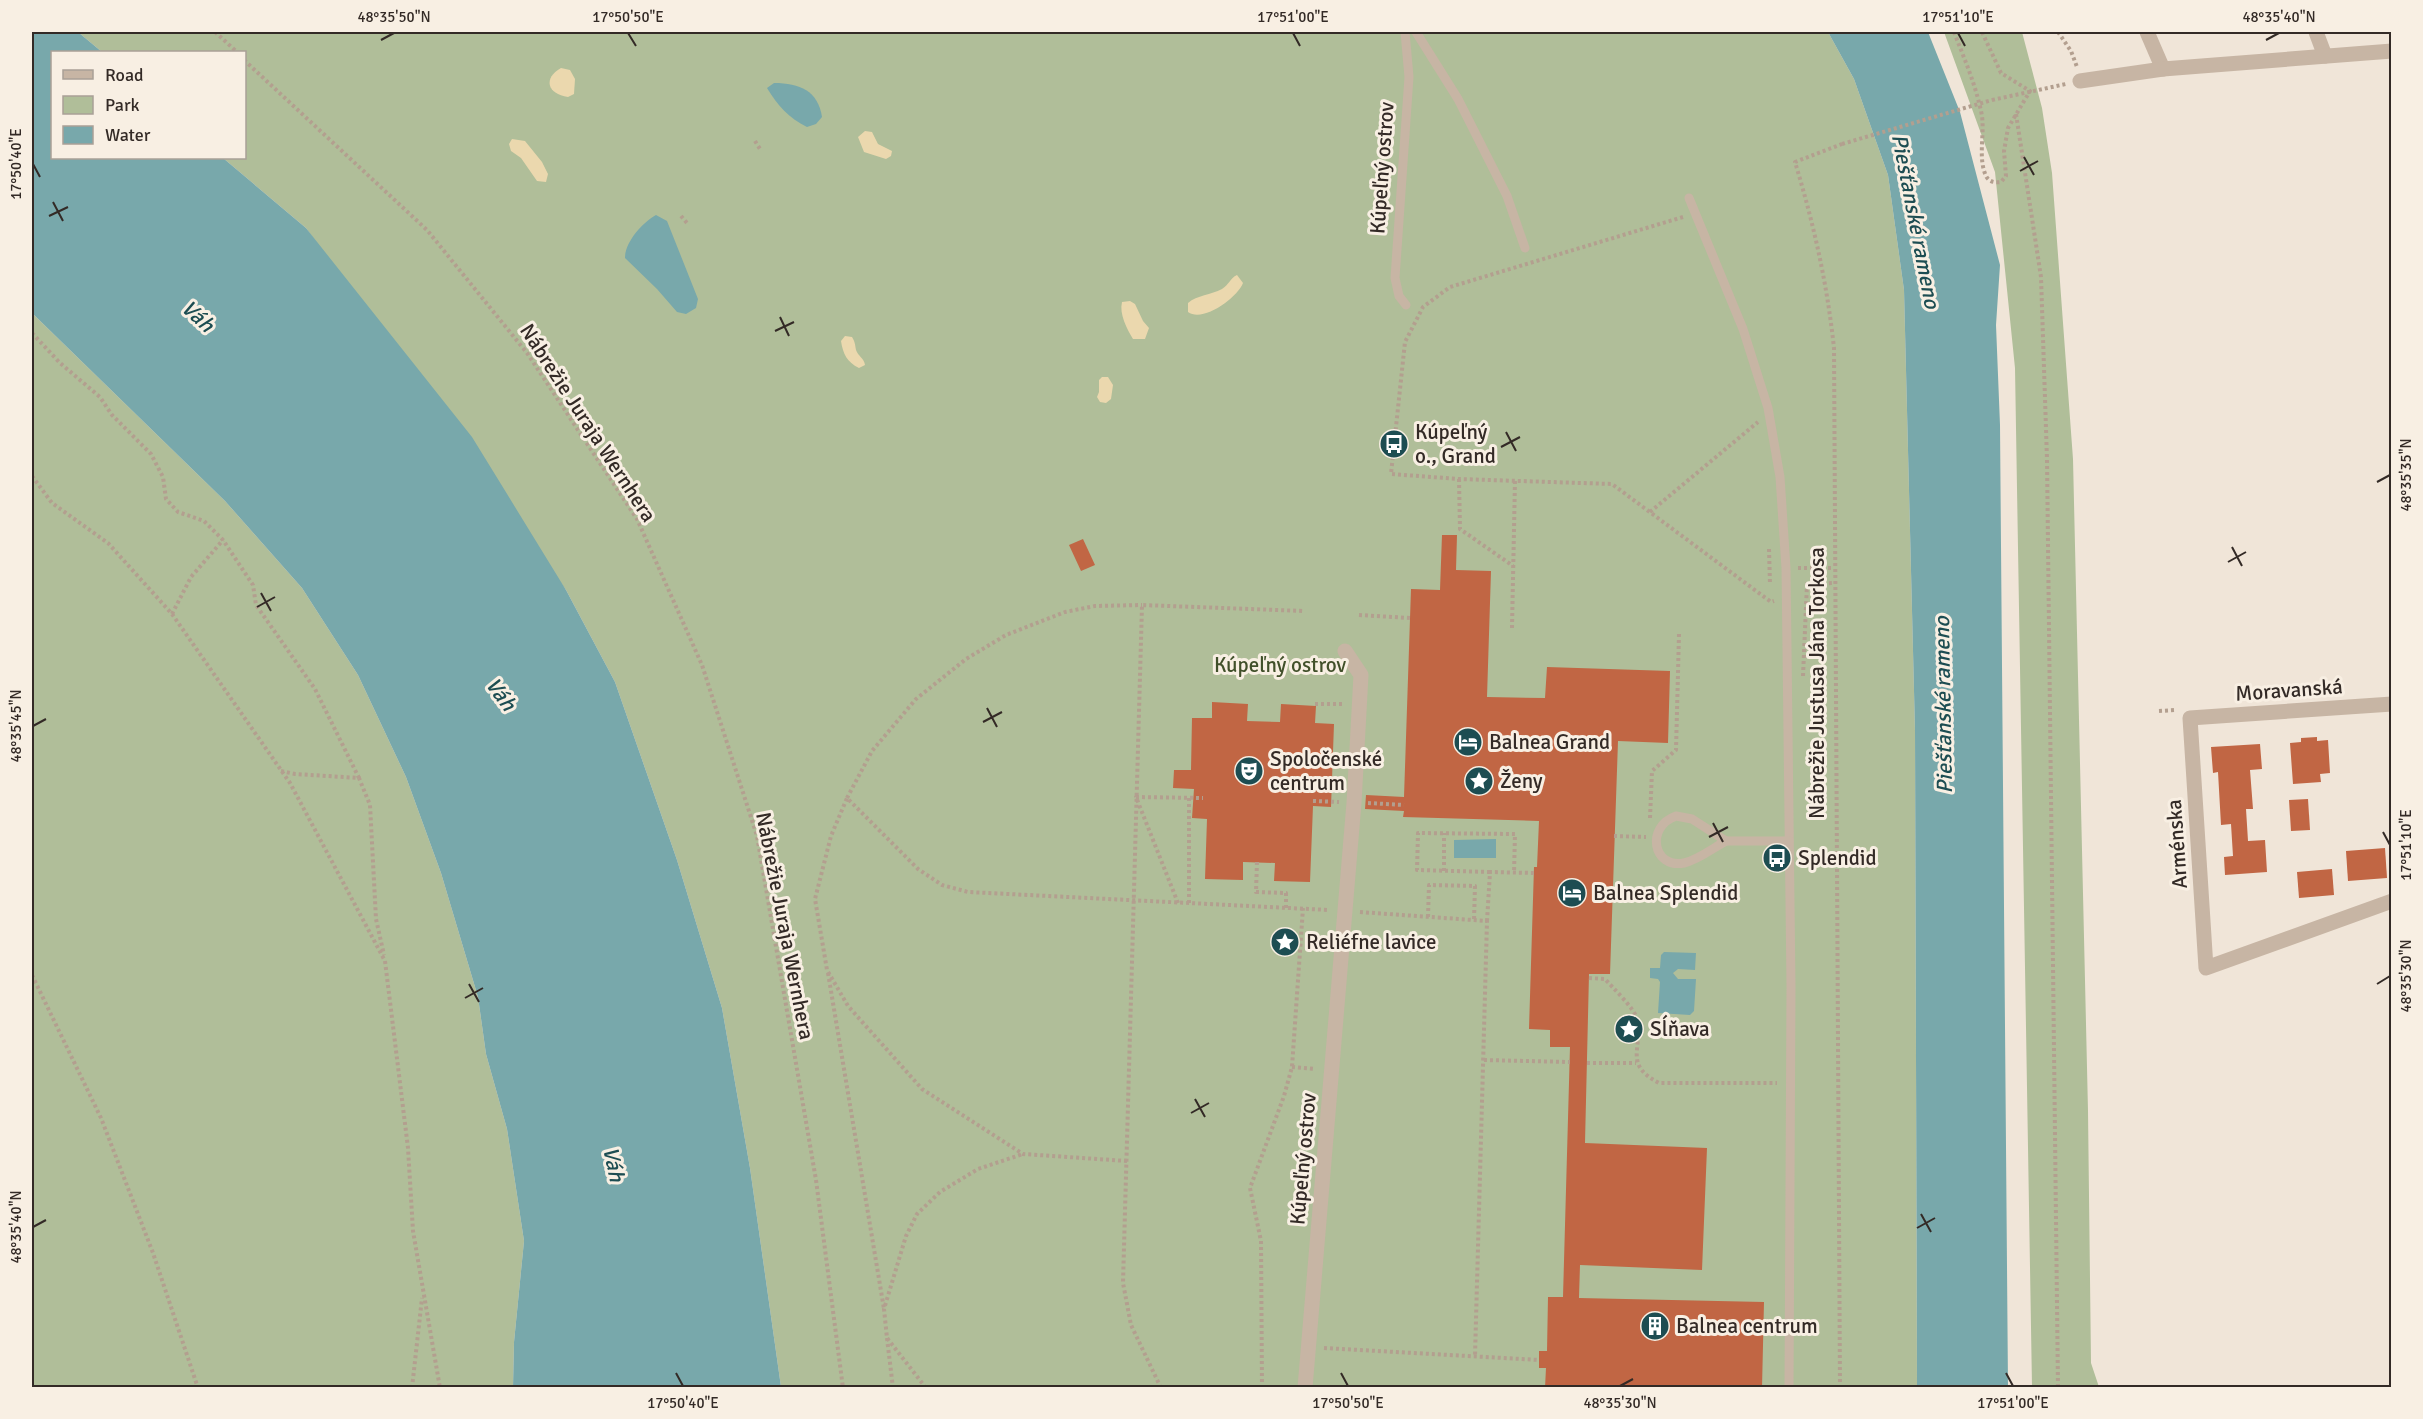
<svg xmlns="http://www.w3.org/2000/svg" width="2423" height="1419" font-family="Signika,sans-serif">
<style>
.green{fill:#b0be99}
.sand{fill:#ebd8ae}
.water{fill:#78a8ab}
.building{fill:#c16644}
.lines{fill:none;stroke-linecap:round;stroke-linejoin:round}
.path{stroke:#b39f8f;stroke-width:4;stroke-dasharray:3 3;stroke-linecap:butt}
.lane{stroke:#c7b5a4;stroke-width:9}
.street{stroke:#c7b5a4;stroke-width:15}
.path-bridge{stroke:#b39f8f;stroke-width:4;stroke-dasharray:3 3;stroke-linecap:butt}
.ticks{fill:none;stroke:#332a26;stroke-width:2}
.labels{text-anchor:middle;dominant-baseline:central;stroke-width:6;stroke-linejoin:round;paint-order:stroke}
.street-label{font-size:21px;fill:#332a26;stroke:#f8efe3}
.poi-label{font-size:21px;fill:#332a26;stroke:#f8efe3;text-anchor:start}
.park-label{font-size:21px;fill:#41502a;stroke:#f8efe3}
.water-label{font-size:22px;font-style:italic;fill:#1d4d52;stroke:#f8efe3}
.neatline{fill:none;stroke:#332a26;stroke-width:2}
.ticks-label{font-size:15px;text-anchor:middle;fill:#332a26}
</style>
<rect width="100%" height="100%" fill="#f0e5d8"/>
<g class="green">
<path d="M78,32h1750l26,47 34,96 16,115 11,441 2,656h-1136l-31,-219 -28,-160 -45,-148 -62,-178 -49,-92 -260,-362 -83,-70h21v-106h-142z"/>
<path d="M1944,32h78l20,76 10,65 21,286 15,652 3,252 8,24h-67l-17,-1019 -20,-196z"/>
<path d="M32,313l193,188 77,87 56,87 48,102 35,96 37,124 8,57 21,75 17,112 -10,101 -1,45h-481z"/>
</g>
<g class="sand">
<path d="M561,68l9,2 5,9 -1,15 -6,3c-21,-3 -25,-19 -7,-29z"/>
<path d="M865,131l7,1 6,12 14,7 -1,5 -5,3 -22,-7 -6,-15z"/>
<path d="M512,139l13,2 17,21 6,12 -2,8 -9,-1 -16,-23 -10,-7 -2,-7z"/>
<path d="M1237,275l6,8c-6,15 -40,40 -55,29v-9c9,-8 23,-8 34,-14 7,-4 8,-11 15,-14z"/>
<path d="M1130,301l5,3 8,17 6,7 -4,11h-12c-6,-10 -14,-25 -11,-37z"/>
<path d="M845,336l7,1c3,5 3,7 4,13 2,6 8,8 9,15l-6,3c-12,-6 -16,-14 -18,-27z"/>
<path d="M1102,377h6l5,8 -2,14 -5,4 -6,-1 -3,-5 2,-5v-12z"/>
</g>
<g class="water">
<path d="M32,32h46l24,20h-50v106h171l83,70 166,209 94,153 49,92 62,178 45,148 28,160 31,219h-268l1,-45 10,-101 -17,-112 -21,-75 -8,-57 -37,-124 -35,-96 -48,-102 -56,-87 -77,-87 -193,-188z"/>
<path d="M1828,32h100l32,80 40,153 -4,60 4,100 8,962h-91l-2,-656 -11,-441 -16,-115 -34,-96z"/>
<path d="M774,83c26,0 44,8 48,34l-6,7 -9,3c-18,-9 -29,-21 -40,-39z"/>
<path d="M656,215l11,6 31,78 -2,9 -10,6 -9,-2 -20,-23 -32,-31c0,-16 17,-35 31,-43z"/>
<path d="M1496,839v19h-42v-18z"/>
<path d="M1664,952l32,1 -1,17 -17,-1 -5,4 5,6h18l-2,32 -4,4 -32,-2 2,-31 -2,-3 -8,-1v-10h10l1,-13z"/>
</g>
<g class="building">
<path d="M1442,535h15l-1,35 35,1 -4,126 58,1 2,-31 123,4 -2,72 -50,-2 -8,233h-21l-4,169 122,5 -5,122 -122,-5 -1,33 185,4 -2,86h-217l1,-20h-7v-17h8l1,-54h15l7,-250h-20v-17l-21,-1 5,-162h3l2,-46 -136,-4 1,-6 -39,-2 1,-14 38,2 7,-208 29,1z"/>
<path d="M1083,539l12,26 -14,6 -12,-26z"/>
<path d="M1212,702l36,2 -1,17 33,1 1,-18 35,2 -1,17 19,1 -3,83 -18,-1 -3,76 -36,-1 1,-18 -32,-1v18l-38,-1 2,-60 -15,-1 2,-29 -21,-1 1,-18h17l1,-52h20z"/>
<path d="M2317,737v4l11,-1 2,33 -10,1 1,8 -28,2 -3,-41 11,-1v-4z"/>
<path d="M2260,744l2,25 -12,1 3,39h-7l2,32 17,-1 2,32 -42,3 -1,-18 9,-1 -2,-32 -10,1 -3,-53 -5,1 -2,-26z"/>
<path d="M2308,799l2,31 -19,1 -2,-31z"/>
<path d="M2385,848l2,30 -39,3 -2,-30z"/>
<path d="M2332,869l2,26 -35,3 -2,-26z"/>
</g>
<g class="lines">
<g class="path">
<path d="M215,32l22,20"/>
<path d="M1954,32c10,26 21,51 27,79 5,20 -4,45 5,65 3,6 9,7 15,6l5,-6 -2,-25 4,-23 22,-37 -29,-18 -19,-41"/>
<path d="M2058,32l13,19 6,16"/>
<path d="M244,60l183,170 100,123 110,166 65,146 55,171 59,344 27,208"/>
<path d="M1992,100l74,-16"/>
<path d="M2016,114l25,163 6,182 11,929"/>
<path d="M755,141l5,8"/>
<path d="M681,216l6,7"/>
<path d="M1683,217l-233,70 -27,20 -18,35 -14,132 68,5 153,5 159,118 3,-1"/>
<path d="M32,333l28,30 40,34 12,18 39,39 12,23 3,22 12,13 26,9 19,19 30,45 3,20 59,84 44,89"/>
<path d="M32,476l20,27 56,40 64,71 118,169 95,178 23,187 5,83 27,157"/>
<path d="M1459,479l1,50 53,37"/>
<path d="M1650,512l108,-90"/>
<path d="M1769,549l1,35"/>
<path d="M1798,568h36"/>
<path d="M172,614l19,-37 32,-37"/>
<path d="M1359,615l51,3"/>
<path d="M1512,628l3,-148"/>
<path d="M1803,676l4,-92 27,-1"/>
<path d="M1315,704h29"/>
<path d="M2159,711l17,-1"/>
<path d="M281,771l14,3 64,4 11,27 6,114 8,36"/>
<path d="M847,798l25,-47 44,-52 50,-40 40,-24 59,-23 30,-6 47,-1"/>
<path d="M1189,798v105"/>
<path d="M1313,801l26,1"/>
<path d="M1368,803l36,2"/>
<path d="M1650,818l2,-47 24,-21 3,-116"/>
<path d="M1614,836l32,1"/>
<path d="M1257,862l-1,30 30,1v15"/>
<path d="M1444,871v-38"/>
<path d="M1490,872l-73,-2 1,-37 97,1 -1,39"/>
<path d="M1178,903l-42,-106 67,1"/>
<path d="M1360,912l127,9 -12,435"/>
<path d="M1428,917l1,-32 46,1 -1,34"/>
<path d="M1487,921l3,-49 44,1"/>
<path d="M828,973l56,336"/>
<path d="M32,975l69,143 52,135 45,135"/>
<path d="M1589,978l16,1c7,8 30,30 32,40 6,31 -14,45 22,64h118"/>
<path d="M1484,1060l86,2"/>
<path d="M1587,1063h49"/>
<path d="M1292,1067l23,2"/>
<path d="M1127,1161l-104,-7 -101,-65 -74,-83 -21,-36 -12,-71 16,-63 16,-38 71,71 24,16 26,7 361,18"/>
<path d="M887,1338l6,50"/>
<path d="M1324,1348l215,12"/>
<path d="M412,1388l10,-90"/>
<path d="M926,1388l-39,-50 -3,-29 22,-73 11,-22 23,-22 38,-23 45,-15"/>
<path d="M1161,1388l-30,-63 -8,-42 19,-678 162,6"/>
<path d="M1262,1388l-1,-147 -11,-53 34,-92 8,-29 11,-159"/>
<path d="M1840,1388l-6,-1040c-7,-65 -20,-123 -39,-186l47,-18"/>
</g>
<g class="lane">
<path d="M1405,32l4,45 -14,201 4,18 7,9"/>
<path d="M1416,32l42,67 49,97 18,52"/>
<path d="M1689,198l54,131 25,79 12,69 6,91 1,80 4,338 -2,402"/>
<path d="M1676,816l16,3 34,22c-13,7 -28,19 -42,22 -31,6 -39,-36 -8,-47z"/>
<path d="M1726,841h63"/>
</g>
<g class="street">
<path d="M2147,32l16,37"/>
<path d="M2316,32l9,24"/>
<path d="M2080,81l83,-12 229,-18"/>
<path d="M2392,704l-202,14 16,250 186,-67"/>
<path d="M1305,1388l49,-585 7,-128 -16,-24"/>
</g>
<path class="path-bridge" d="M1842,144l150,-44"/>
</g>
<path class="ticks" d="M628,33l8,13M1293,33l7,13M1958,33l7,13M381,40l13,-7M2266,40l13,-7M2024,157l10,18M33,164l7,13M2020,171l18,-10M53,202l10,19M49,216l19,-9M780,317l9,19M775,331l19,-9M1506,432l10,19M1501,447l19,-10M2377,482l13,-7M2232,547l10,19M2228,562l18,-10M261,593l10,18M257,607l18,-10M987,708l10,19M983,722l19,-10M33,726l13,-7M1713,823l10,19M2383,832l7,13M1709,837l19,-10M469,984l10,18M2377,984l13,-8M465,998l18,-10M1195,1099l10,18M1191,1113l18,-10M1921,1214l10,18M33,1227l13,-7M1917,1228l18,-10M676,1373l7,13M1341,1373l7,13M2006,1373l7,13M1620,1386l13,-7"/>
<defs>
<g id="bus-disc" transform="scale(1.5)"><circle r="9.5" fill="#1d4d52" stroke="#f8efe3"/><path d="M-5-6H5V4H4V6H2V4H-2V6H-4V4H-5ZM-3.5-4V0h7V-4ZM-3.5 1.2v1.5H-2V1.2ZM2 1.2v1.5H3.5V1.2Z" fill="#fff"/></g>
<g id="hotel-disc" transform="scale(1.5)"><circle r="9.5" fill="#1d4d52" stroke="#f8efe3"/><path d="M-6-4.5h1.5V1H6V5H4.5V3h-9V5H-6ZM-4 0a1.8 1.8 0 1 1 3.6 0ZM.5 0V-2.5h3Q6-2.5 6 0Z" fill="#fff"/></g>
<g id="theatre-disc" transform="scale(1.5)"><circle r="9.5" fill="#1d4d52" stroke="#f8efe3"/><path d="M-5-5.5Q0-4 5-5.5V0Q5 5 0 6Q-5 5-5 0ZM-3.3-2.5H-1v1.5H-3.3ZM1-2.5H3.3v1.5H1ZM-2.8 1Q0 5.5 2.8 1Z" fill="#fff"/></g>
<g id="sight-disc" transform="scale(1.5)"><circle r="9.5" fill="#1d4d52" stroke="#f8efe3"/><path d="M0-6L1.8-2.2L6-1.7L2.9 1.2L3.7 5.4L0 3.3L-3.7 5.4L-2.9 1.2L-6-1.7L-1.8-2.2Z" fill="#fff"/></g>
<g id="building-disc" transform="scale(1.5)"><circle r="9.5" fill="#1d4d52" stroke="#f8efe3"/><path d="M-4-6H4V6H1V3H-1V6H-4ZM-2.5-4.3h1.7v1.8h-1.7ZM.8-4.3h1.7v1.8H.8ZM-2.5-1h1.7V.8h-1.7ZM.8-1h1.7V.8H.8Z" fill="#fff"/></g>
</defs>
<g fill-rule="evenodd">
<use href="#bus-disc" x="1394" y="444"/>
<use href="#hotel-disc" x="1468" y="742"/>
<use href="#theatre-disc" x="1249" y="771"/>
<use href="#sight-disc" x="1479" y="781"/>
<use href="#bus-disc" x="1777" y="858"/>
<use href="#hotel-disc" x="1572" y="893"/>
<use href="#sight-disc" x="1285" y="942"/>
<use href="#sight-disc" x="1629" y="1029"/>
<use href="#building-disc" x="1655" y="1326"/>
</g>
<g class="labels">
<g class="street-label">
<text transform="translate(1382 168) rotate(-86)">Kúpeľný ostrov</text>
<text transform="translate(588 423) rotate(57)">Nábrežie Juraja Wernhera</text>
<text transform="translate(1817 683) rotate(-90)">Nábrežie Justusa Jána Torkosa</text>
<text transform="translate(2289 690) rotate(-4)">Moravanská</text>
<text transform="translate(2177 844) rotate(-94)">Arménska</text>
<text transform="translate(785 926) rotate(79)">Nábrežie Juraja Wernhera</text>
<text transform="translate(1303 1159) rotate(-85)">Kúpeľný ostrov</text>
</g>
<g class="poi-label">
<text x="1415" y="432">Kúpeľný<tspan x="1415" dy="24">o., Grand</tspan></text>
<text x="1489" y="742">Balnea Grand</text>
<text x="1270" y="759">Spoločenské<tspan x="1270" dy="24">centrum</tspan></text>
<text x="1500" y="781">Ženy</text>
<text x="1798" y="858">Splendid</text>
<text x="1593" y="893">Balnea Splendid</text>
<text x="1306" y="942">Reliéfne lavice</text>
<text x="1650" y="1029">Sĺňava</text>
<text x="1676" y="1326">Balnea centrum</text>
</g>
<g class="park-label">
<text x="1280" y="665">Kúpeľný ostrov</text>
</g>
<g class="water-label">
<text transform="translate(1916 221) rotate(79)">Piešťanské rameno</text>
<text transform="translate(198 316) rotate(43)">Váh</text>
<text transform="translate(501 694) rotate(54)">Váh</text>
<text transform="translate(1943 705) rotate(-91)">Piešťanské rameno</text>
<text transform="translate(614 1164) rotate(78)">Váh</text>
</g>
</g>
<rect width="2423" height="1419" fill="none" stroke="#f8efe3" stroke-width="66"/>
<rect x="51" y="51" width="195" height="108" fill="#f8efe3" stroke="#a9a097" stroke-width="1.5"/>
<rect x="63" y="70" width="30" height="9" fill="#c7b5a4" stroke="#a9a097" stroke-width="1.5"/>
<text x="105" y="81" font-size="18" fill="#332a26">Road</text>
<rect x="63" y="96" width="30" height="18" fill="#b0be99" stroke="#a9a097" stroke-width="1.5"/>
<text x="105" y="111" font-size="18" fill="#332a26">Park</text>
<rect x="63" y="126" width="30" height="18" fill="#78a8ab" stroke="#a9a097" stroke-width="1.5"/>
<text x="105" y="141" font-size="18" fill="#332a26">Water</text>
<rect x="33" y="33" width="2357" height="1353" class="neatline"/>
<g class="ticks-label">
<text x="394" y="22">48°35'50"N</text>
<text x="628" y="22">17°50'50"E</text>
<text x="1293" y="22">17°51'00"E</text>
<text x="1958" y="22">17°51'10"E</text>
<text x="2279" y="22">48°35'40"N</text>
<text transform="translate(16 164) rotate(-90)" y="5">17°50'40"E</text>
<text transform="translate(2406 475) rotate(-90)" y="5">48°35'35"N</text>
<text transform="translate(16 726) rotate(-90)" y="5">48°35'45"N</text>
<text transform="translate(2406 845) rotate(-90)" y="5">17°51'10"E</text>
<text transform="translate(2406 976) rotate(-90)" y="5">48°35'30"N</text>
<text transform="translate(16 1227) rotate(-90)" y="5">48°35'40"N</text>
<text x="683" y="1408">17°50'40"E</text>
<text x="1348" y="1408">17°50'50"E</text>
<text x="1620" y="1408">48°35'30"N</text>
<text x="2013" y="1408">17°51'00"E</text>
</g>
</svg>
